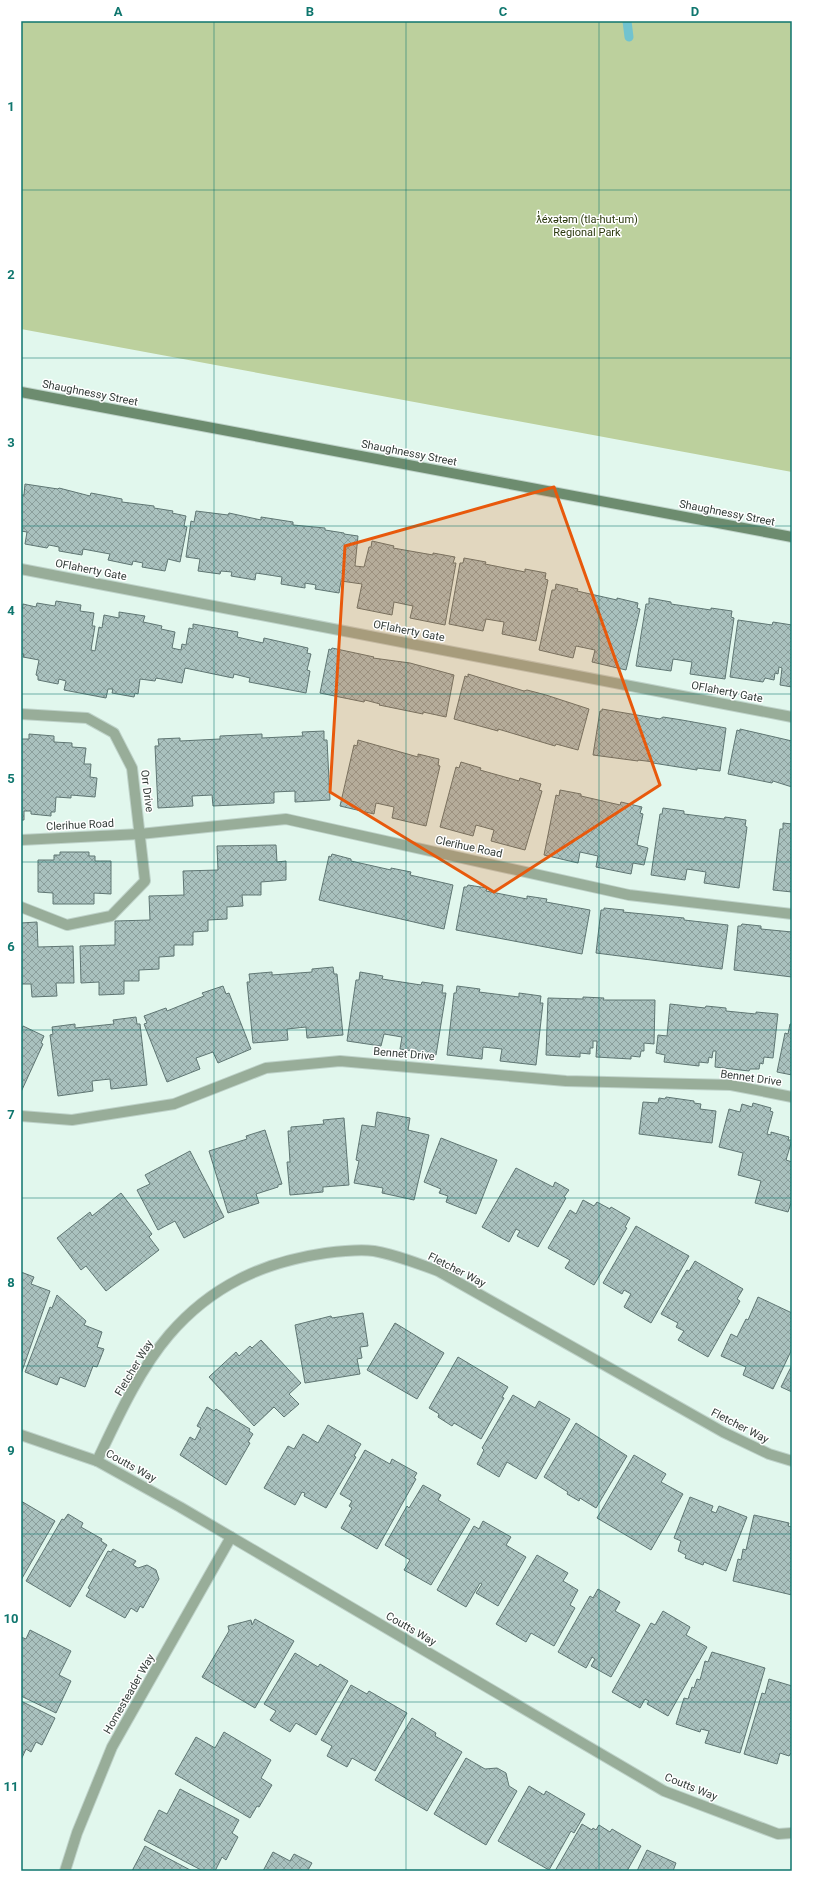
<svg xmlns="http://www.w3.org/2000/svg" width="813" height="1892" font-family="Roboto,sans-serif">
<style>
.green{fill:#bcd09d}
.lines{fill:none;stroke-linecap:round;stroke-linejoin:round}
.stream{stroke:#71c3cf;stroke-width:9}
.building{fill:url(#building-cross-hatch);stroke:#5f7673}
.service-casing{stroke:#bed2c9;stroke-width:12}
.minor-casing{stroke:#bed2c9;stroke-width:12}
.secondary-casing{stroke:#bed2c9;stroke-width:12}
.service{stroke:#98ad99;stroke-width:10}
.minor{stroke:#98ad99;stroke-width:10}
.secondary{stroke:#6d8c6f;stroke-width:10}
.marked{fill:#e8590c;fill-opacity:0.2;stroke:#e8590c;stroke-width:3;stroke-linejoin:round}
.grid{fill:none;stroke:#0f766e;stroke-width:1;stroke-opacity:0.55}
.labels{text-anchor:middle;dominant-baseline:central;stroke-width:3;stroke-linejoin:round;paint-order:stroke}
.park-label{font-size:11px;fill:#2c3a0f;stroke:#fff}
.street-label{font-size:11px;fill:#343d39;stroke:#fff}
.neatline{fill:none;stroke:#0f766e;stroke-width:1.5}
.grid-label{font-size:13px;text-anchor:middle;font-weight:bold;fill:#0f766e}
</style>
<defs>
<pattern id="building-cross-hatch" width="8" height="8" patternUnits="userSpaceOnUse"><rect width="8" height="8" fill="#a9c1be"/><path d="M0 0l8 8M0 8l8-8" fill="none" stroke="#8a9e9b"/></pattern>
</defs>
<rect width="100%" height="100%" fill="#e1f7ed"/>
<path class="green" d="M21,21h771v451l-771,-143z"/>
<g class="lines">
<path class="stream" d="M627,21l2,16"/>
</g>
<g class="building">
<path d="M25,484l33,5 1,-1 31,8 1,-3 31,6v3l32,4v2l19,3 -1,2 14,3 -2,10 3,1 -7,35 -12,-3 -3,12 -23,-4 1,-4 -10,-2 -1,4 -24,-5 2,-6 -27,-5 -1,6 -23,-4v-4l-10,-2 -2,3 -22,-4 2,-12 -6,-1v-36h3z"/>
<path d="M196,511l32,4 1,-2 32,7v-3l32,5v3l32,3v2l19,3v1l14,2 -3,30 9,1 5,-20h2l1,-6 22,5 -1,2 40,7v-2l22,4 -2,6h3l-11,62 -35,-7 3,-12 -19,-4 -2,13 -35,-7 5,-24 -21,-3 -2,12 -24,-4 1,-4 -11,-2v5l-24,-4 1,-7 -26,-4 -1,7 -24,-4 1,-4 -11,-1 -1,3 -22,-3 2,-12 -14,-2 5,-36 3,1z"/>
<path d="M464,558l22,4 -1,2 40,8v-3l21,4 -1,6 3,1 -12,61 -34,-7 2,-12 -18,-3 -3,12 -34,-7 11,-61h3z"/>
<path d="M556,584l22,5 -1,2 40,9v-2l21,5 -1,5 3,1 -14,61 -34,-8 3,-12 -19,-4 -3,12 -34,-8 13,-60h3z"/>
<path d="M649,598l22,4v2l40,6v-2l21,3 -1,6 3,1 -9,61 -35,-5 2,-12 -19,-3 -2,12 -35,-5 10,-62h3z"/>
<path d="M56,601l25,4 -1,6 14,2 -2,13h3l-4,24 4,1 4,-24 3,1 2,-13 15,3v-6l26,4 -2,6 19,4 -1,3 14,3 -3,16 9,2 1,-6 4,1 3,-17 4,1v-5l45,8 -1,5 26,6 1,-5 44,10 -1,5 4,1 -4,16 3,1 -4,22 -57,-11 1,-4 -16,-4 -1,4 -48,-10 -3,15 -26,-5 -1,3 -15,-2 -2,15 -3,-1 -1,4 -22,-4 1,-4h-5l-2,9 -42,-8 2,-9 -7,-2 -1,5 -20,-4v-4l-2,-1 3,-15 -16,-3 1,-3h-3v-38l2,-12 13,3 1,-4 18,3z"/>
<path d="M738,620l34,5 1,-3 19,3v62l-12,-2 2,-17 -3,-1 -1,7 -3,-1 -1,7 -9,-2 -2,4 -33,-5z"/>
<path d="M332,648l42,9 -1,1 37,5 44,12 -8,42 -23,-5v2l-44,-9 1,-1 -15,-4 -1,2 -44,-9 9,-44 2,1z"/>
<path d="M468,674l56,17 3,-1 19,5 43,14 -11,41 -22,-6 -1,2 -57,-17v2l-44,-12 11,-43 3,1z"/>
<path d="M602,709l58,10 3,-2 19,3 44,8 -6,43 -23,-3v2l-44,-7 1,-1 -16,-2v1l-45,-6 7,-44h2z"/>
<path d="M740,729l52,12v46l-19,-6 -1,2 -44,-9 9,-44 3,1z"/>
<path d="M324,731v9h3l3,60 -35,2v-11l-21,1v11l-61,3 -1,-11 -20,1 1,10 -35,2 -3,-62h4l-1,-7 22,-1v3l40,-2v-3l42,-2v4l41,-2 -1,-4z"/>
<path d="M29,734l25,2v6l18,1v4l14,1 -2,16h7l-1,13 7,1 -2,19 -24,-2v3l-15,-1 -1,15h-4v4l-20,-2v-3h-7v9h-3v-81h8z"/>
<path d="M358,740l60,17v-3l21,5 -1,6 2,1 -14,60 -34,-8 2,-11 -18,-4 -2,11 -34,-8 14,-61 3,1z"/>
<path d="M461,762l20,6 -1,2 39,11 1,-3 21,6 -2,6 3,1 -17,59 -34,-9 3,-11 -18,-5 -3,11 -33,-9 16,-60 3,1z"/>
<path d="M560,790l21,4v2l39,9 1,-3 21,5 -2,6 3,1 -6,31 11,3 -4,17 -11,-2 -2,11 -35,-7 2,-11 -18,-4 -2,11 -34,-8 12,-60 3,1z"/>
<path d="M663,808l21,3v3l40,5 1,-2 21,3 -1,6 2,1 -8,61 -35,-5 2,-11 -19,-3 -2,11 -34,-5 9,-61h2z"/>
<path d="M783,823l9,1v68l-19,-2 7,-61h3z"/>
<path d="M276,845l1,17 9,-1v19l-25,2v13h-19l1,11 -16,1v12l-19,1v11l-15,1v13h-19v11l-15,1v12l-20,1v11h-15v13l-25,1v-13l-18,1 -1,-37 35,-1v-24l35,-1 -1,-24 35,-1 -1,-24 35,-1 -1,-24z"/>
<path d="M60,852h29v4h6v5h16v33l-17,-1v11h-41v-11l-15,-1v-32h16v-5h6z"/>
<path d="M332,854l19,5v2l40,9v-2l20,4 -1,3 43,10 -9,44 -125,-29 10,-44 2,1z"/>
<path d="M468,885l19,3 -1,3 41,8v-3l20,3 -1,3 44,8 -8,44 -126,-24 8,-43h3z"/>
<path d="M604,908l20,2 -1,2 61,6v2l44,5 -6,44 -126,-16 5,-43h3z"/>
<path d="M37,922l1,25 35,-1 1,37h-18l1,13 -25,1 -1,-13h-10v-61z"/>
<path d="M742,924l19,2v3l31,3v45l-58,-7 4,-44h3z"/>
<path d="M333,967l1,7h3l6,61 -36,3 -1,-11 -19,2 1,11 -35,3 -6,-61h3l-1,-8 23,-2v3l40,-3v-3z"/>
<path d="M360,972l23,4 -1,3 39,6 1,-3 21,3 -1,8h4l-10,62 -36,-6 2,-12 -18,-3 -3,12 -34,-5 9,-61h3z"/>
<path d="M223,986l3,8 3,-1 22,56 -33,14 -5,-11 -17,6 4,11 -33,13 -23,-58 3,-1 -3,-7 22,-8 1,3 37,-15 -2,-3z"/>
<path d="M457,986l23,3 -1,3 40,5v-4l22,3 -1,7h3l-7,62 -36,-4 2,-12 -19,-2 -1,12 -35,-4 7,-62h2z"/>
<path d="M583,997l21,1 -1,2h52l-1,44 -10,-1v8h-3l-1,6 -9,-1v3l-35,-2 1,-16h-4v7h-3v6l-10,-1v4l-34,-2 2,-57 35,1z"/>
<path d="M670,1004l35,4 1,-2 20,2v3l30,3v-2l22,2 -5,44 -9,-1 -1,7 -3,-1 -1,6h-9l-1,2 -34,-4 1,-16h-3l-1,7 -3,-1 -1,6 -9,-1v4l-35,-4 1,-7 -9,-2 2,-18 9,1z"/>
<path d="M136,1017l1,7h3l7,61 -36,4 -1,-10 -18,2 1,10 -35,5 -8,-61 3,-1 -1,-7 23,-3v4l39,-4 -1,-4z"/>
<path d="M790,1024h2v51l-15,-3 8,-39 3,1z"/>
<path d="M23,1026l21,10 -3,7 2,1 -22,48v-63h1z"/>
<path d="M666,1097l28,4v2l7,1 -1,5 16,2 -4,32 -73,-9 4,-32 15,1 1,-5 6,1z"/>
<path d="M753,1103l18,5 -1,3 3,1 -6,22 4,1v-3l18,5 -1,3h4l-6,20 6,2v42l-1,-1 -3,9 -33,-9 6,-22 -23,-6 5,-22 -24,-6 10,-38 11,3 2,-8 10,3z"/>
<path d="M377,1112l33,6 -2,12 21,5 -15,65 -32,-7 1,-5 -29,-5 5,-22 -3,-1 6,-35 13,2z"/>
<path d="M344,1118l5,67 -26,2v5l-33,3 -3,-33h3l-2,-31h3v-4l33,-3 -1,-4z"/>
<path d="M265,1130l17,54 -4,1v2l-22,7 3,9 -31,10 -19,-62 38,-12 -1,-3z"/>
<path d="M441,1138l56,22 -21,54 -30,-12 2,-6 -9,-3 2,-4 -17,-7z"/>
<path d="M190,1151l34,66 -40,21 -9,-17 -17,9 -21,-40 13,-6 -5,-9z"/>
<path d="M516,1168l37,19 2,-5 14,8 -5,7 2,1 -28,49 -21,-11 3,-5 -4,-2 -7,13 -27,-15z"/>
<path d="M121,1193l31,41 -3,3 10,13 -53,41 -20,-25 -5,4 -24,-32 33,-26 2,4z"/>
<path d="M583,1200l11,6 3,-4 13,7 1,-2 19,11 -5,9 2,1 -33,57 -29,-17 5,-8 -22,-12 22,-38 6,4z"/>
<path d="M636,1226l53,30 -38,67 -27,-16 7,-13 -7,-4 -2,4 -19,-11z"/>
<path d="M695,1261l48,28 -6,10 3,2 -32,56 -30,-17 6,-9 -8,-4 2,-4 -17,-9 26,-44 2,1z"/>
<path d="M21,1272l13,5 -3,7 19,7 -29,83z"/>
<path d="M57,1295l29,26 -2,4 18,7 -5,15 7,2 -7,18 -4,-1 -8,21 -25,-10 -3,8 -32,-13 25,-65 2,1z"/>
<path d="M758,1297l34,16v36l-19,40 -30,-14 3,-8 -25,-11 10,-22 6,3 9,-18 2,1z"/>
<path d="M363,1313l5,33 -8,1 2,11 -5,1 3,15 -55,9 -10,-58 36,-9 1,2z"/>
<path d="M395,1323l49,30 -27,46 -50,-29z"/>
<path d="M261,1340l40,43 -12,11 10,10 -15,13 -10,-10 -20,19 -45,-49 27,-25 3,4 11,-10 2,2z"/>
<path d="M458,1357l50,30 -6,10 2,1 -23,41 -27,-16 -2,3 -14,-9 1,-3 -10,-6z"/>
<path d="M792,1365v27l-11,-5z"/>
<path d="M513,1395l22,13 4,-7 31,18 -34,60 -29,-17 -8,15 -22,-13 7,-14 -2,-2z"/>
<path d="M207,1407l7,4 2,-2 34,20 -1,2 4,3 -5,8 2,1 -24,42 -46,-30 10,-18 5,3 6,-12 -4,-2z"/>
<path d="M576,1423l51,33 -31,52 -16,-10 -1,3 -12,-7 1,-2 -24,-15z"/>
<path d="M328,1425l33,19 -7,12 2,1 -30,51 -22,-12 1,-3 -3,-1 -7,13 -31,-17 24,-42 6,3 9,-15 15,9z"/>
<path d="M365,1450l25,14 2,-5 25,14 -3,5 2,1 -39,70 -36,-21 11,-20 -3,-2 3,-5 -12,-7z"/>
<path d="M634,1455l32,19 -5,8 22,12 -32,56 -54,-32z"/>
<path d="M423,1485l18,10 -3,5 32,19 -39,66 -27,-15 6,-10 -25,-15 22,-39 2,2z"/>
<path d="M690,1497l23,9 -2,5 5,2 3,-7 28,11 -21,54 -22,-9 -1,3 -18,-7 1,-3 -8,-4 3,-10 -7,-3z"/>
<path d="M21,1501l34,20 -34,59z"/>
<path d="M68,1514l15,9 -2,4 21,12 -1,2 6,4 -37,62 -44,-26 36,-62 2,1z"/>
<path d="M754,1515l35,8 -1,3 4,1v68l-59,-14 5,-22 3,1 2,-11 3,1z"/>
<path d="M483,1521l28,16 -5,8 20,12 -28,49 -22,-13 6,-9 -2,-1 -14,24 -29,-17 37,-64 5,3z"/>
<path d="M113,1549l23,12 -3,4 5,3 9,-3 9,5 3,9 -16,29 -3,-2 -3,6 -6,-4 -6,10 -39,-22 4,-7 -2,-1 20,-37 3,1z"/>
<path d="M537,1555l31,18 -5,8 15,9 -8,15 5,3 -21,38 -23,-13 -5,9 -30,-18z"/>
<path d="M598,1589l22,13 -5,9 25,14 -29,52 -20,-11 4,-7 -3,-2 -6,11 -28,-16 32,-56 3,2z"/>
<path d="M663,1611l27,16 -4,8 21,12 -39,69 -21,-12 2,-3 -4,-2 -5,9 -28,-16 39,-69 4,2z"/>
<path d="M255,1619l39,22 -39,67 -53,-31 27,-46 -1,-5 23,-6 1,5z"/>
<path d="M30,1630l41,21 -12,24 12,6 -15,32 -35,-17v-59l5,2z"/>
<path d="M712,1652l53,16 -25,85 -35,-10 4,-12 -8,-2 -1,3 -24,-8 8,-26 4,1 4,-12 2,1 3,-9 3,1 5,-19 3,1z"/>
<path d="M295,1653l23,14 2,-3 28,17 -32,54 -20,-12 -6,9 -20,-12 6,-9 -12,-7z"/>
<path d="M769,1679l23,7v67h-1l-2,3 -9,-3 -3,11 -33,-10 18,-61 3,1z"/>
<path d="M351,1685l16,9 2,-3 38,22 -32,58 -23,-13 -5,9 -20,-11 5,-10 -11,-6z"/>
<path d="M21,1701l34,17 -13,27 -6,-3 -5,10 -5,-3 -5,11z"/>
<path d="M412,1718l24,15 -1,3 27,16 -35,59 -52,-31z"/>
<path d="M224,1732l47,28 -10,18 11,7 -13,22 -2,-1 -7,12 -75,-44 21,-37 19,11z"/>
<path d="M466,1758l19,11 12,-1 9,5 3,13 8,5 -31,54 -52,-31z"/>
<path d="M529,1786l15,9 2,-4 39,23 -11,19 -3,-2 -22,39 -51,-29z"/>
<path d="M180,1789l59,31 -7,13 6,4 -12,23 -4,-3 -7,14h-12l-59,-31 15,-30 8,4z"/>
<path d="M582,1824l10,6 1,-2 3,2 3,-5 11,7 2,-3 29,17 -14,25h-72z"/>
<path d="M145,1846l47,25h-60z"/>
<path d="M647,1850l29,13 -3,8h-36z"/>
<path d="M273,1852l17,9 4,-7 18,9 -4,7 1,1h-46z"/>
</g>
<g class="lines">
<g class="service-casing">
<g id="service">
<path d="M21,569l771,148"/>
<path d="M21,714l66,4 27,15 18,35 13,113 -34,35 -44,9 -46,-18"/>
<path d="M21,840l119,-6 146,-15 343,76 163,19"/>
<path d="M21,1116l51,4 102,-16 92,-36 74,-7 226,20 165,4 61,12"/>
</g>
</g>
<g class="minor-casing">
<g id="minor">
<path d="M21,1435l76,26 83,46 484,284 114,43 14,-1"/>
<path d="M97,1461c20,-42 42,-91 72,-126 42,-49 94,-73 157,-82 16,-2 32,-4 48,-2 22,4 43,12 64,20l285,161 46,22 23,7"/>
<path d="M65,1871l12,-38 35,-86 119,-210"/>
</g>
</g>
<g class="secondary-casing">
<path id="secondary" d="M21,392l771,145"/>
</g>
<use href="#service" class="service"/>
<use href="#minor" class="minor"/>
<use href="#secondary" class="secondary"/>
</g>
<path class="marked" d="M554,487l106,298 -166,107 -164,-100 15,-246z"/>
<path class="grid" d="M214,21v1850M406,21v1850M599,21v1850M21,190h771M21,358h771M21,526h771M21,694h771M21,862h771M21,1030h771M21,1198h771M21,1366h771M21,1534h771M21,1702h771"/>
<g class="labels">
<g class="park-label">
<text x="587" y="219">ƛ̓éxətəm (tla-hut-um)<tspan x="587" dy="13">Regional Park</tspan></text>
</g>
<g class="street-label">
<text transform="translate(90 393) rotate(11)">Shaughnessy Street</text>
<text transform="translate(409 453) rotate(11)">Shaughnessy Street</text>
<text transform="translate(727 513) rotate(11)">Shaughnessy Street</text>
<text transform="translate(91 570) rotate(11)">OFlaherty Gate</text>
<text transform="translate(409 631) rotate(11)">OFlaherty Gate</text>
<text transform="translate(727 692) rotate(11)">OFlaherty Gate</text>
<text transform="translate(147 791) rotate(83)">Orr Drive</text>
<text transform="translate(80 825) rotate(-3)">Clerihue Road</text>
<text transform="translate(469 847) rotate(12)">Clerihue Road</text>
<text transform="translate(404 1054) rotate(5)">Bennet Drive</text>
<text transform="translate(751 1078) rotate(8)">Bennet Drive</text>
<text transform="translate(457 1270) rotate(27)">Fletcher Way</text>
<text transform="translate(134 1368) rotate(-59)">Fletcher Way</text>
<text transform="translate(740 1426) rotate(27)">Fletcher Way</text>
<text transform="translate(131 1466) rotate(29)">Coutts Way</text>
<text transform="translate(411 1629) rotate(30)">Coutts Way</text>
<text transform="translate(129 1694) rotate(-60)">Homesteader Way</text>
<text transform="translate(691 1787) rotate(22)">Coutts Way</text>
</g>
</g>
<rect width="813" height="1892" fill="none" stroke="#ffffff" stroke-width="44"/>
<rect x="22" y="22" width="769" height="1848" class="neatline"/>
<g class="grid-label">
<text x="118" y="16">A</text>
<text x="310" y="16">B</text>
<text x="503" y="16">C</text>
<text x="695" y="16">D</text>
<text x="11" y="111">1</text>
<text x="11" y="279">2</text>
<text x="11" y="447">3</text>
<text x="11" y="615">4</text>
<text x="11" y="783">5</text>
<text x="11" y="951">6</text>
<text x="11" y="1119">7</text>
<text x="11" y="1287">8</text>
<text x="11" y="1455">9</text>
<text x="11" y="1623">10</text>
<text x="11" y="1791">11</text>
</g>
</svg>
